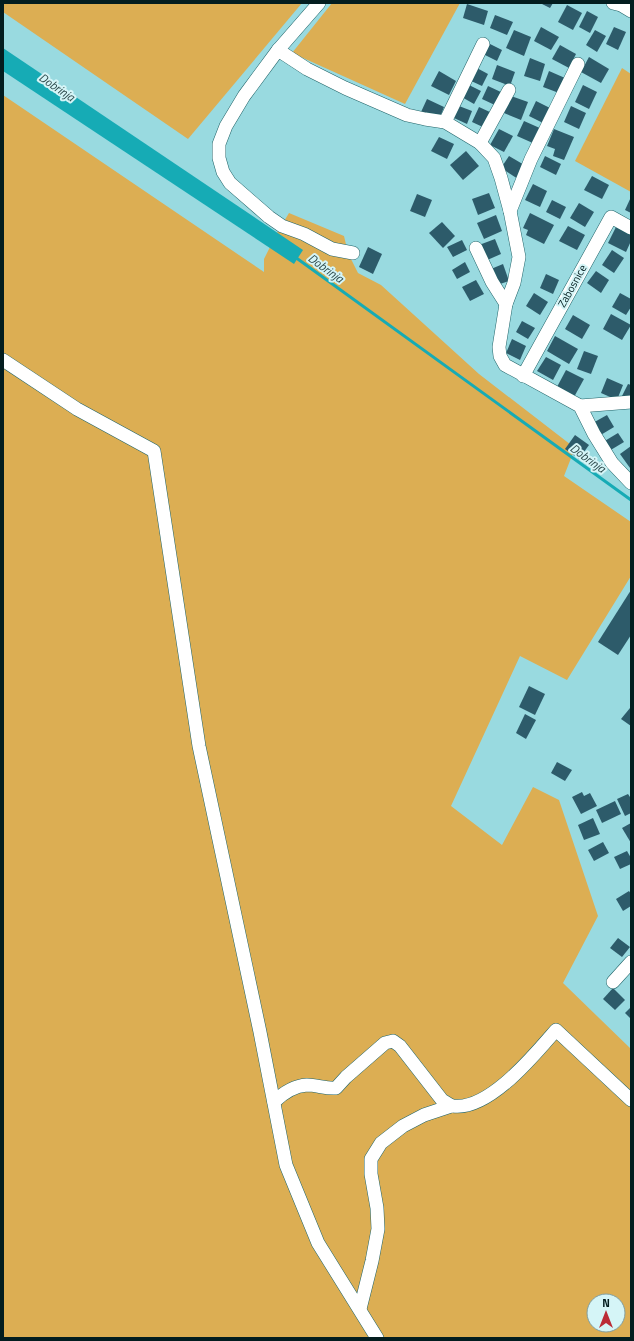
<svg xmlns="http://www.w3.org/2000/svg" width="634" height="1341" font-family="'Titillium Web',sans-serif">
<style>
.green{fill:#dcae53;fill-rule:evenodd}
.water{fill:#16abb5}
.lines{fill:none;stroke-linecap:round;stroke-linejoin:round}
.stream{stroke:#16abb5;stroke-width:3}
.building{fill:#2d5b6a}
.minor-casing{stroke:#206368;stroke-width:14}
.minor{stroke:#fff;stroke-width:13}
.labels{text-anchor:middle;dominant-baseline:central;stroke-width:4;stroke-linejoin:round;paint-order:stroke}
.street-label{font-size:11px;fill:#031d1f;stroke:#d5f5f7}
.water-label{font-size:12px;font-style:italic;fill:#2b4749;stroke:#d5f5f7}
</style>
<rect width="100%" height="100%" fill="#99dae0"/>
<g class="green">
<path d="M3,3h299l-114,136 -185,-127z"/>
<path d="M332,3h128l-55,101 -113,-51z"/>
<path d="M622,68l9,6v118l-56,-31z"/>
<path d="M3,95l261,177v-13l13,-26 12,-20 55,23 4,17 10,20 23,12 98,89 96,74 -11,28 67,46v54l-64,104 -47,-24 -69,150 51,39 31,-58 26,13 39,116 -35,67 68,66v289h-628zM594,1301h24v24h-24z"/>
</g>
<path class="water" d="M3,48l300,202 -9,14 -291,-193z"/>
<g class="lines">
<path class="stream" d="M295,257l336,243"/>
</g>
<g class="building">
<path d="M540,3h13l-3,5z"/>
<path d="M467,4l21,7 -4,14 -21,-7z"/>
<path d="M567,5l15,8 -9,17 -15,-8z"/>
<path d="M587,11l11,6 -8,16 -11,-6z"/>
<path d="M495,15l18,7 -6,13 -17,-7z"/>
<path d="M541,27l18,10 -8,13 -17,-9z"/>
<path d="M614,27l12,5 -8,18 -12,-6z"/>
<path d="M514,30l17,7 -7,19 -18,-8z"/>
<path d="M595,30l11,6 -9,16 -11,-7z"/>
<path d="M488,43l14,7 -5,11 -14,-7z"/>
<path d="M560,45l16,9 -7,14 -17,-9z"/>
<path d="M589,57l20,12 -8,14 -20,-11z"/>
<path d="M530,58l15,6 -5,17 -16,-5z"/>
<path d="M497,65l18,7 -5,14 -18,-7z"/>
<path d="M475,67l13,7 -6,12 -13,-6z"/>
<path d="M439,71l17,10 -7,14 -18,-9z"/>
<path d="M549,71l16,7 -6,15 -16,-6z"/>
<path d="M467,84l14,7 -7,13 -14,-8z"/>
<path d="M583,85l14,7 -8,17 -14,-7z"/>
<path d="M488,86l15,7 -6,13 -15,-7z"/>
<path d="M511,96l17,6 -7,18 -17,-7z"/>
<path d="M427,99l17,8 -5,13 -18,-8z"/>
<path d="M536,101l14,7 -7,15 -14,-7z"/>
<path d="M459,106l13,5 -5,13 -13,-6z"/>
<path d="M571,106l15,7 -7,16 -15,-7z"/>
<path d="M479,107l13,6 -7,15 -13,-6z"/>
<path d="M524,121l18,8 -7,15 -18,-8z"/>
<path d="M499,129l14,7 -9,16 -14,-7z"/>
<path d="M554,129l20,8 -10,23 -11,-4 2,-7 -8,-3z"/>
<path d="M439,137l15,7 -7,15 -16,-8z"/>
<path d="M466,151l13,15 -16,14 -13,-15z"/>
<path d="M509,156l17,10 -8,13 -17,-11z"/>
<path d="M545,156l16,8 -5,11 -16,-8z"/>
<path d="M592,176l17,9 -7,14 -18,-9z"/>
<path d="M533,184l14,7 -7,16 -15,-7z"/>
<path d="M489,193l6,15 -17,7 -6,-16z"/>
<path d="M417,194l15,6 -7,17 -15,-6z"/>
<path d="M631,197v16l-6,-3z"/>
<path d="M552,200l14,7 -6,12 -14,-7z"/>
<path d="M579,203l15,9 -9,15 -15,-9z"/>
<path d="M530,213l24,12 -10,19 -18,-9 2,-5 -5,-2z"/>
<path d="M496,215l6,16 -18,8 -7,-16z"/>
<path d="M442,222l13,14 -12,12 -14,-15z"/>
<path d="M617,225l14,7v9l-5,11 -18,-9z"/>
<path d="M568,226l17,9 -8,15 -18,-9z"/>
<path d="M495,239l6,15 -16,7 -6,-16z"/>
<path d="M462,240l5,10 -14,7 -6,-10z"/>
<path d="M368,247l14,7 -9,20 -14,-7z"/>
<path d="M612,250l12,8 -10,15 -12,-8z"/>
<path d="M465,262l5,10 -13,7 -5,-9z"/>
<path d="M503,264l6,17 -12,4 -6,-16z"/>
<path d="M596,271l13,9 -8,13 -14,-10z"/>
<path d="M546,274l13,6 -6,14 -13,-6z"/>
<path d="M476,280l8,14 -14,7 -8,-14z"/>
<path d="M534,293l14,9 -8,13 -14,-9z"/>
<path d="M620,293l11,6v8l-5,8 -14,-8z"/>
<path d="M611,314l20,11 -9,15 -19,-11z"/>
<path d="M573,315l17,10 -8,14 -17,-10z"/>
<path d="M522,321l13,7 -7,11 -12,-7z"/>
<path d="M555,336l23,13 -9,15 -22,-13z"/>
<path d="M512,339l14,7 -6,14 -14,-7z"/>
<path d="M584,351l14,5 -7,18 -14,-5z"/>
<path d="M546,357l15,8 -8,15 -16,-9z"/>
<path d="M566,370l18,9 -10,18 -17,-10z"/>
<path d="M607,378l16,7 -6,15 -16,-7z"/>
<path d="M628,384l3,1v14l-10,-1z"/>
<path d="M607,415l7,12 -15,9 -8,-12z"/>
<path d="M618,433l6,9 -15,9 -6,-9z"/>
<path d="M575,435l14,10 -10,14 -14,-10z"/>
<path d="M631,446v21l-1,1 -10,-14z"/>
<path d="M631,590v45l-13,20 -20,-13z"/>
<path d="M529,686l16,8 -10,21 -16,-8z"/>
<path d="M630,708l1,1v17l-10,-7z"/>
<path d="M525,714l11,6 -10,19 -10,-6z"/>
<path d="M557,762l15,8 -7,11 -14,-8z"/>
<path d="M582,792l2,4 6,-3 7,13 -16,8 -9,-17z"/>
<path d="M628,794l2,3h1v16l-6,3 -8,-17z"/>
<path d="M615,801l6,13 -19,9 -6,-13z"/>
<path d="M593,818l7,16 -16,6 -6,-15z"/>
<path d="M631,823v20l-9,-15z"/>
<path d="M603,842l6,11 -15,8 -6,-11z"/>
<path d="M627,851l4,7v6l-11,5 -6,-12z"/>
<path d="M629,891l2,3v12l-8,5 -7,-12z"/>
<path d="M618,938l12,9 -8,10 -12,-9z"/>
<path d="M613,988l12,12 -10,10 -12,-11z"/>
<path d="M631,1007v12l-6,-6z"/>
</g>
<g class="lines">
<g class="minor-casing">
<g id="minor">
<path d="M613,3l8,2 10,6"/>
<path d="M278,50l41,-47"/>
<path d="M445,122l38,-78"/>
<path d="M480,143l29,-53"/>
<path d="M510,211l21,-52 47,-95"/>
<path d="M476,248l16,34 14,22"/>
<path d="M353,253l-21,-4 -28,-15 -22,-8 -13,-9 -39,-34 -7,-11 -4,-14v-14l7,-18 18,-30 34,-46 29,19 38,19 62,27 18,4 20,3 35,21 14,15 7,20 9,33 9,46 -5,26 -8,21 -7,43 1,9 5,9 75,41 14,28 18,29 19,20"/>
<path d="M3,360l74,49 77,42 45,295 61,286 26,133 32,78 59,95"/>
<path d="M523,376l88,-159 20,11"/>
<path d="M580,406l51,-4"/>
<path d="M613,982l18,-20"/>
<path d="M274,1102c9,-9 19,-16 33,-17 10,0 19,4 29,3l10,-11 39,-34 8,-2 7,5 42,54c4,2 7,5 11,6 36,5 82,-52 103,-76l75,70"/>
<path d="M360,1309l12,-48 6,-32 -1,-21 -6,-34v-15l10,-16 22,-17 21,-11 27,-9"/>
</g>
</g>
<use href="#minor" class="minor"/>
</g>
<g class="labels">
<g class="street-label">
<text transform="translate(572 286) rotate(-61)">Zabosnice</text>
</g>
<g class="water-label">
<text transform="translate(57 87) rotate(34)">Dobrinja</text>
<text transform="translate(326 268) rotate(36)">Dobrinja</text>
<text transform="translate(588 458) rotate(36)">Dobrinja</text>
</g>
</g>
<rect width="634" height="1341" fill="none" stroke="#031d1f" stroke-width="8"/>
<g transform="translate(606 1313)"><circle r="19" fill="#d5f5f7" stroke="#819fa1"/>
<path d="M0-3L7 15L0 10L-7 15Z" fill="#bb2b36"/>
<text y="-6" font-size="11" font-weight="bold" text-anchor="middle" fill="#031d1f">N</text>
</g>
</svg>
